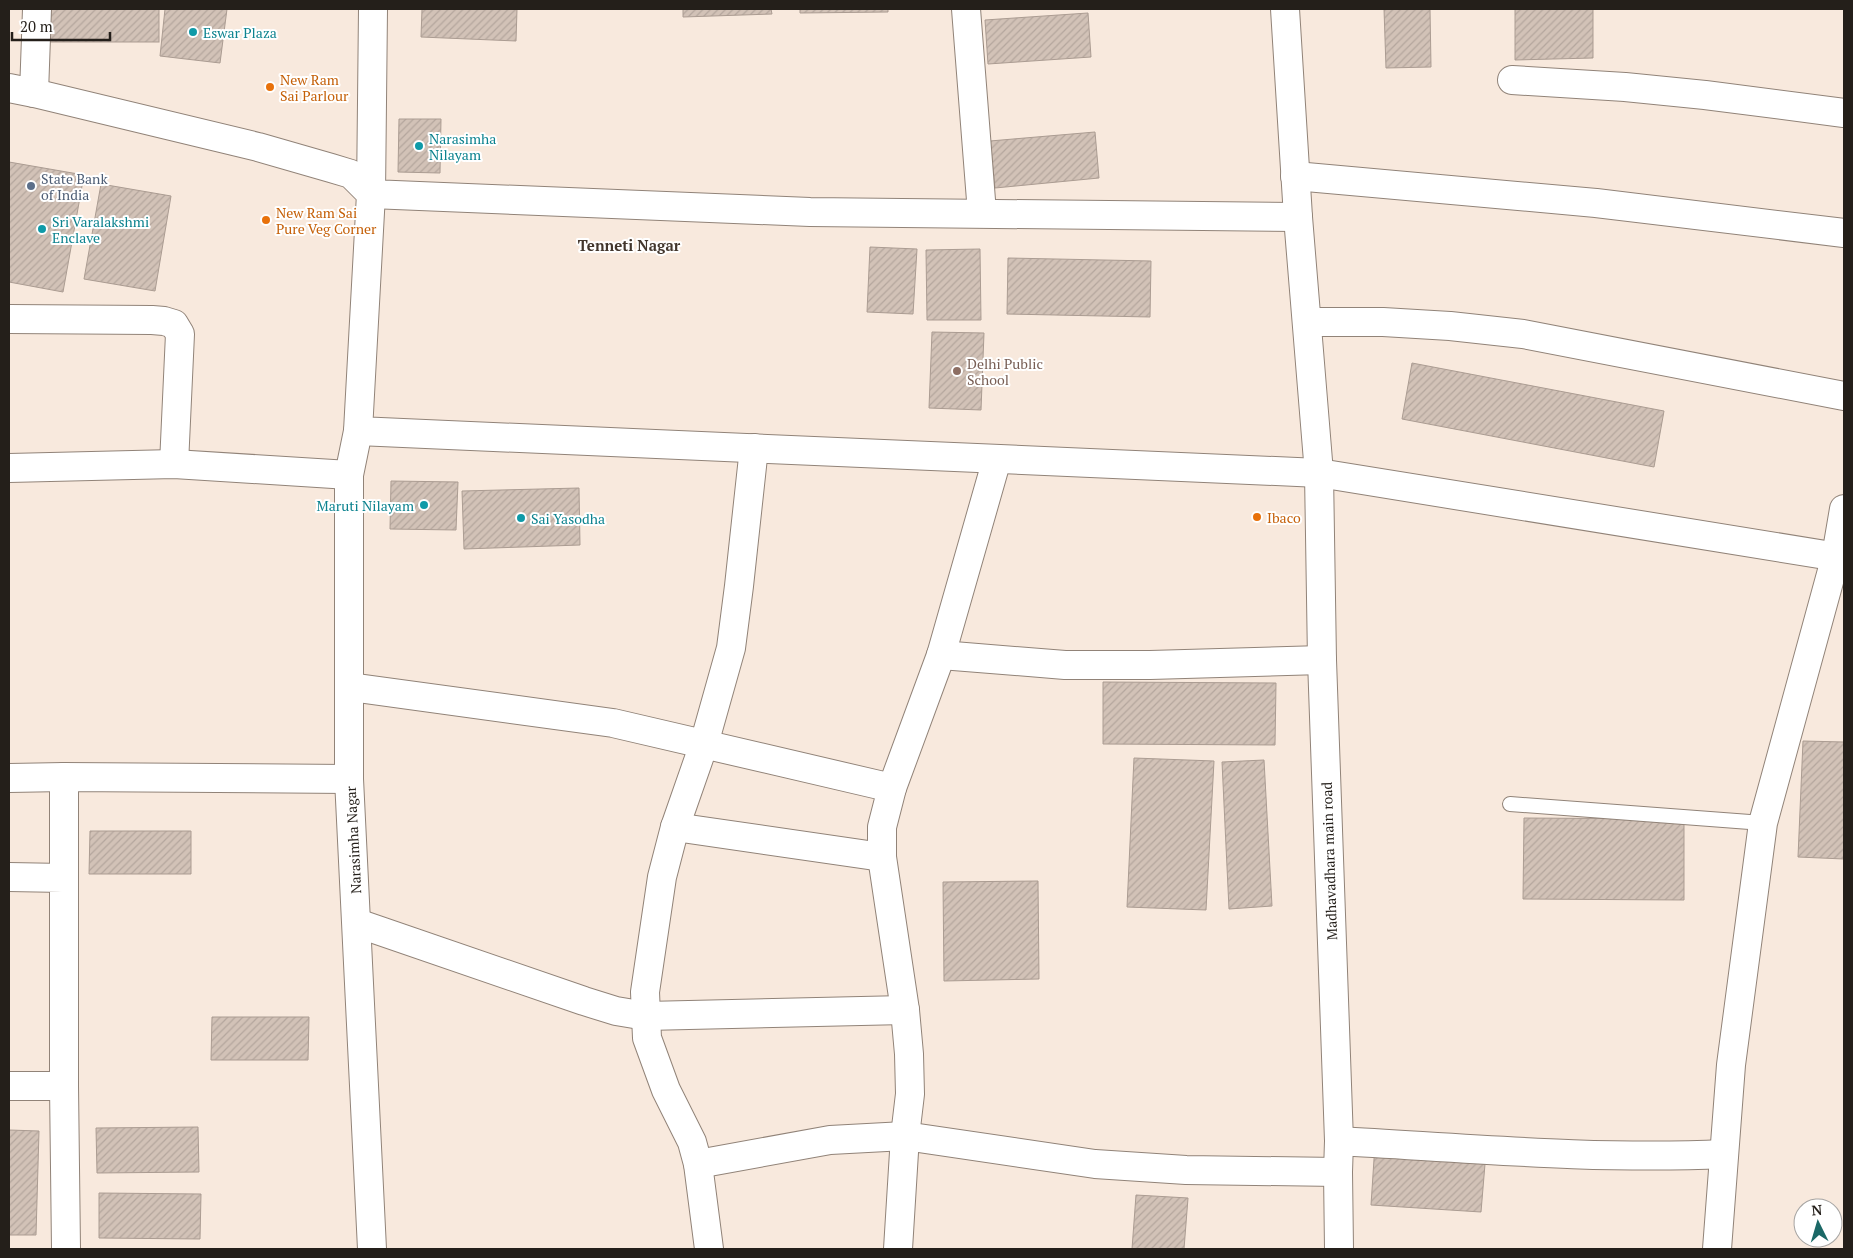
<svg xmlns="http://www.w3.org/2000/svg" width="1853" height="1258" font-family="'PT Serif',serif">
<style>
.building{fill:url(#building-hatch);stroke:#ab9c92}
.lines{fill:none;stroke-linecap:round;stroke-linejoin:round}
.lane-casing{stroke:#918378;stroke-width:16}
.street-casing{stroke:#918378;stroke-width:30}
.secondary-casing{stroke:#918378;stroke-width:30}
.lane{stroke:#fff;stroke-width:14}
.street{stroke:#fff;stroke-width:28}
.secondary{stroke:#fff;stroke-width:28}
.culture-dot{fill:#0f9aa8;stroke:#fff;stroke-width:2}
.food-dot{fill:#e8710a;stroke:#fff;stroke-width:2}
.service-dot{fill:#5c6f8a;stroke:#fff;stroke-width:2}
.education-dot{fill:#8d6e63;stroke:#fff;stroke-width:2}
.labels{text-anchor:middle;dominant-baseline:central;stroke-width:4;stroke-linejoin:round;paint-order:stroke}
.culture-label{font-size:14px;fill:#0d838f;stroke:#fff;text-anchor:start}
.food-label{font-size:14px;fill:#c56008;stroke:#fff;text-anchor:start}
.service-label{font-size:14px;fill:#4e5e75;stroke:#fff;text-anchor:start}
.education-label{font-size:14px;fill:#785e54;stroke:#fff;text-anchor:start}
.street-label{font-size:14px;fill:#241f1a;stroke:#fff}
.neighbourhood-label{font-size:15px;font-weight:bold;fill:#42362d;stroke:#fff}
</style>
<defs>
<pattern id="building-hatch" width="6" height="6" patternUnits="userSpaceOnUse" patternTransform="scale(1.25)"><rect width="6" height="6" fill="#d2c2b7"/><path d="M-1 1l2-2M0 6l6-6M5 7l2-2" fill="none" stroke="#b4a69d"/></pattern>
</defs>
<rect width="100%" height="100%" fill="#f8e9dd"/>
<g class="building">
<rect x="44" y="9" width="115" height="33"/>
<path d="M165,9h62l-7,54 -60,-7z"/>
<path d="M422,9h95l-1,32 -95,-4z"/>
<path d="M683,9h88l1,5 -89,3z"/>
<path d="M800,9h88v3l-88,1z"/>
<path d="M1384,9h46l1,58 -45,1z"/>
<path d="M1515,9h78v49l-78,2z"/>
<path d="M1088,13l3,44 -103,7 -3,-44z"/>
<path d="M399,119h42l-1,54 -42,-1z"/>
<path d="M1095,132l4,46 -104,10 -5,-47z"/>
<path d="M9,162l75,13 -21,117 -54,-10z"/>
<path d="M101,184l70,12 -16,95 -71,-12z"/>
<path d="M870,247l47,2 -4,65 -46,-2z"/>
<path d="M980,249l1,71h-54l-1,-70z"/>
<path d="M1008,258l143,3 -1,56 -143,-3z"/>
<path d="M932,332l52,1 -3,77 -52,-2z"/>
<path d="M1412,363l252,48 -10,56 -252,-48z"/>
<path d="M391,481l67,1 -2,48 -66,-1z"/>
<path d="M579,488l1,57 -116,4 -2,-58z"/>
<path d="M1103,682l173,1 -1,62 -172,-1z"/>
<path d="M1803,741l41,1v117l-46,-2z"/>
<path d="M1134,758l80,3 -8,149 -79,-3z"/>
<path d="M1264,760l8,146 -43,3 -7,-147z"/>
<path d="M1524,818l160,1v81l-161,-1z"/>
<path d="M90,831h101v43h-102z"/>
<path d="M1038,881l1,98 -95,2 -1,-99z"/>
<path d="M212,1017h97l-1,43h-97z"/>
<path d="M198,1127l1,45 -102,1 -1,-45z"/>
<path d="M9,1130l30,1 -3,104h-27z"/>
<path d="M1375,1144l111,8 -5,60 -110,-7z"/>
<path d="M99,1193l102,1 -1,45 -101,-1z"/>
<path d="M1136,1195l52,3 -4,51h-52z"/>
</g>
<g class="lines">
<g class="lane-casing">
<path id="lane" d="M1510,804l253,19"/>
</g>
<g class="street-casing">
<g id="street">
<path d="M373,9l-2,185 439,18 488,5"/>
<path d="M966,9l16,204"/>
<path d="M1512,80l113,7 80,8 139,18"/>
<path d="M34,93l3,-84"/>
<path d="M1295,176l301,27 248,30"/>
<path d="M9,319l143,1 12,1 10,3 6,10 -6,130"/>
<path d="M1307,322h76l67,4 73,8 321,62"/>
<path d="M358,431l-9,44v304l23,470"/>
<path d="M9,468l165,-4 175,11"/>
<path d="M941,655l124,10h85l172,-5"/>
<path d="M350,687l263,36 279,65"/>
<path d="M64,777v101"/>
<path d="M9,778l55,-1 285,2"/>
<path d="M675,827l207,30"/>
<path d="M9,877l55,1v208h-55"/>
<path d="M357,923l227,78 32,10 30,5 259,-6"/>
<path d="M64,1086l2,163"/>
<path d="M1339,1141c128,7 257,19 385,13"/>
<path d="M698,1164l132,-24 75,-4 190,28 91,6 152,2"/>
<path d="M709,1249l-11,-85 -6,-22 -26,-52 -19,-52 -2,-46 17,-115 13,-50 29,-83 27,-96 8,-62 15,-138"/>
<path d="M898,1249l7,-113 5,-42 -1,-40 -4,-44 -23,-153v-30l10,-39 49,-133 56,-196"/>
<path d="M1717,1249l14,-184 32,-242 73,-267 8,-47"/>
</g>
</g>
<g class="secondary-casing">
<g id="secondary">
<path d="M1285,9l13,208 21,256 3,187 17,481 -1,31 1,77"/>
<path d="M9,88l25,5 224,54 73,21 20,6 20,20 -13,237 961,42 525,85"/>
</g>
</g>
<use href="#lane" class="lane"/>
<use href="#street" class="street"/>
<use href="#secondary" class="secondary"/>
</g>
<g class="culture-dot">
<circle cx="193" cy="32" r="5"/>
<circle cx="419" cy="146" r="5"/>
<circle cx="42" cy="229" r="5"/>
<circle cx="424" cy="505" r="5"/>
<circle cx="521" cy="518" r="5"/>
</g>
<g class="food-dot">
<circle cx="270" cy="87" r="5"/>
<circle cx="266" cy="220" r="5"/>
<circle cx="1257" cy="517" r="5"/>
</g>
<circle class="service-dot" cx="31" cy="186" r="5"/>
<circle class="education-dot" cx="957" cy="371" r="5"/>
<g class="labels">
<g class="culture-label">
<text x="203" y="32">Eswar Plaza</text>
<text x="429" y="138">Narasimha<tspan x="429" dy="16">Nilayam</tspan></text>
<text x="52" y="221">Sri Varalakshmi<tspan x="52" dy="16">Enclave</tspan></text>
<text x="414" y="505" text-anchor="end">Maruti Nilayam</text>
<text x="531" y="518">Sai Yasodha</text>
</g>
<g class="food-label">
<text x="280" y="79">New Ram<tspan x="280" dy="16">Sai Parlour</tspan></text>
<text x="276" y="212">New Ram Sai<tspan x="276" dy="16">Pure Veg Corner</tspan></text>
<text x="1267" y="517">Ibaco</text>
</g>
<g class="service-label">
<text x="41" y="178">State Bank<tspan x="41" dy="16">of India</tspan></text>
</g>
<g class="education-label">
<text x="967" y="363">Delhi Public<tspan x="967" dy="16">School</tspan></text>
</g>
<g class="street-label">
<text transform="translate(353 840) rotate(-93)">Narasimha Nagar</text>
<text transform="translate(1329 861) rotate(-92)">Madhavadhara main road</text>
</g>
<g class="neighbourhood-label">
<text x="629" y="245">Tenneti Nagar</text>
</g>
</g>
<rect width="1853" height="1258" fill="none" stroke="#241f1a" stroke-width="20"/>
<g transform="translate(1818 1223) rotate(355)"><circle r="24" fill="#ffffff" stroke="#a7a5a3"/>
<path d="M0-4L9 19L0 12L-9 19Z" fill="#1b6866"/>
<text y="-8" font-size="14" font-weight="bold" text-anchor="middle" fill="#241f1a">N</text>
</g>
<path d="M12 32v8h98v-8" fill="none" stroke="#241f1a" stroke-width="2.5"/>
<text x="20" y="32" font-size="15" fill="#241f1a" stroke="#ffffff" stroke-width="4" paint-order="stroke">20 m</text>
</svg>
